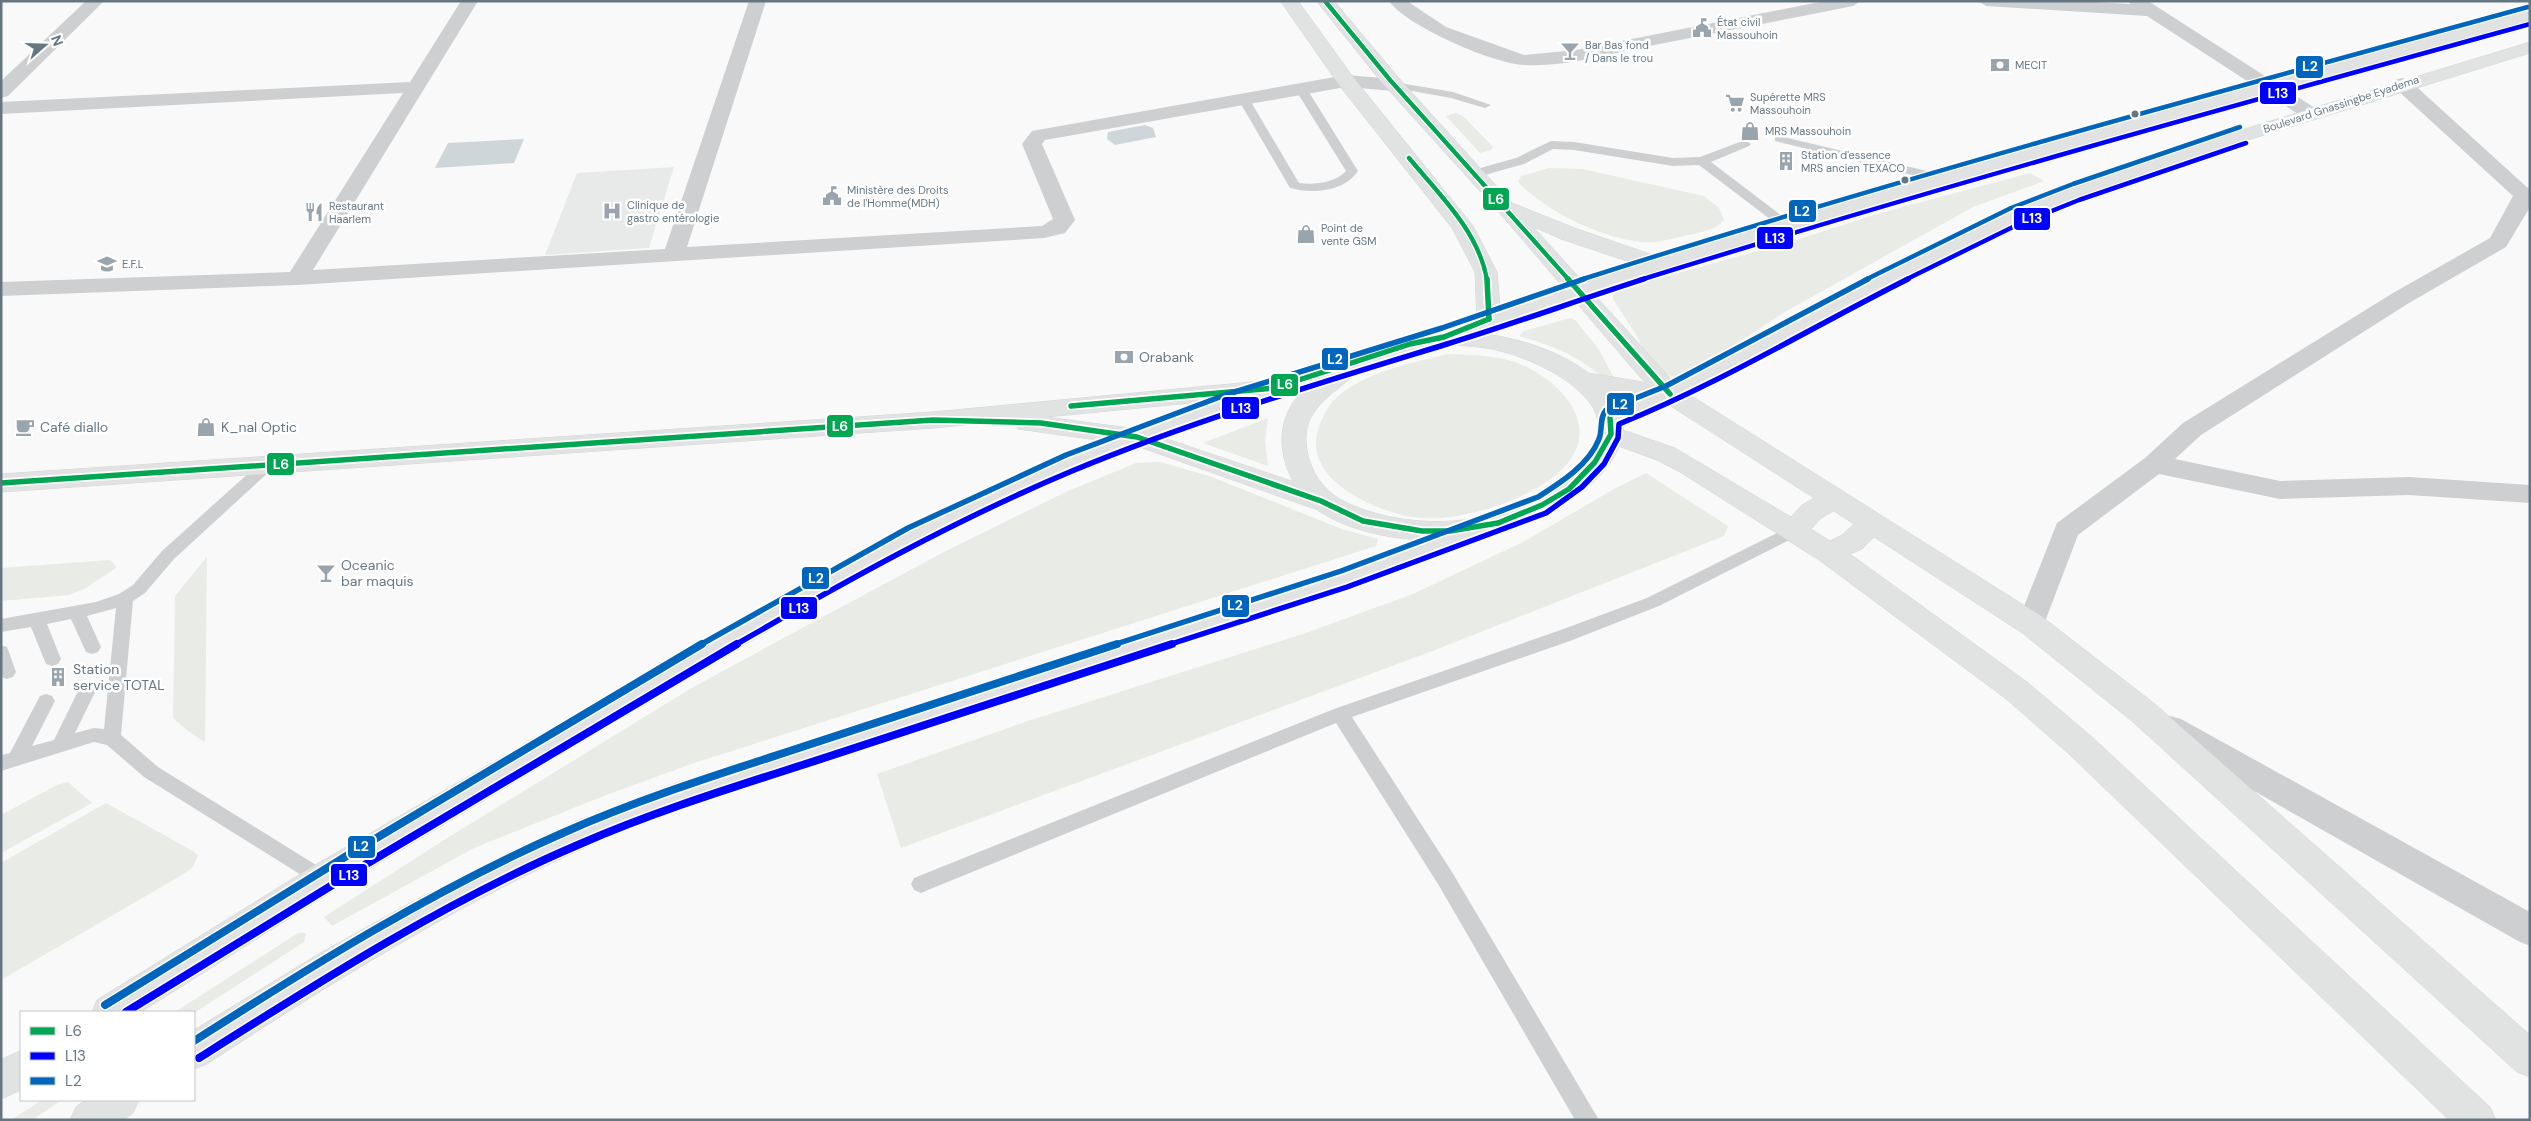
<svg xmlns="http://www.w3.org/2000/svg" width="2531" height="1121" font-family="'DM Sans',sans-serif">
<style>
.built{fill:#e8e9e9}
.green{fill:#e8ebe6}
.water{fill:#ced6d9}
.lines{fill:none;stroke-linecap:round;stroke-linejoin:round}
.secondary-casing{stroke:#d5d6d7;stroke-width:1}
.primary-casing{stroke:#d5d6d7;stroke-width:1}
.trunk-casing{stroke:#d5d6d6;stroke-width:1}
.service{fill:#cecfd0;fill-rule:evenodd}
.minor{fill:#cecfd0;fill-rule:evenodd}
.secondary{fill:#e1e2e2;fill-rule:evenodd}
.primary{fill:#e1e2e2;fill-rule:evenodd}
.trunk{fill:#e1e2e2;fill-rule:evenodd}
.bus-1-far1-casing{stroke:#fff;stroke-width:7}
.bus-1-casing{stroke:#fff;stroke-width:9}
.bus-2-far2-casing{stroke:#fff;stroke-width:7}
.bus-2-far1-casing{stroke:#fff;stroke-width:9}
.bus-2-casing{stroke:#fff;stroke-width:11}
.bus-3-far2-casing{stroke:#fff;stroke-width:7}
.bus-3-far1-casing{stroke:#fff;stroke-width:9}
.bus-3-casing{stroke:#fff;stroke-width:11}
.bus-1-far1{stroke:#00a651;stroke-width:4.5}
.bus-1{stroke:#00a651;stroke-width:5.5}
.bus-2-far2{stroke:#00f;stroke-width:4.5}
.bus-2-far1{stroke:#00f;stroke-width:5.5}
.bus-2{stroke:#00f;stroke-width:8}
.bus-3-far2{stroke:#0065bd;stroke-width:4.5}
.bus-3-far1{stroke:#0065bd;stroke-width:5.5}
.bus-3{stroke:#0065bd;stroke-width:8}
.bus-dot{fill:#657683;stroke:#fff;stroke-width:2}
.labels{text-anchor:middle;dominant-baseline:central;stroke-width:5;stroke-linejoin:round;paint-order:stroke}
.far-poi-label{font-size:11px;fill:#657683;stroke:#fff;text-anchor:start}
.far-street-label{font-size:11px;fill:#657683;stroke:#fff}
.poi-label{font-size:14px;fill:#657683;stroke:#fff;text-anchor:start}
.line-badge{stroke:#fff;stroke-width:2}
.badge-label{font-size:14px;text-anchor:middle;font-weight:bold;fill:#fff}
</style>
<rect width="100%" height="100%" fill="#f9f9f9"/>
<path class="built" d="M674,167l-25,81 -104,7 32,-82z"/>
<g class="green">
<path d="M1456,113l8,4 29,30 -2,3 -11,3 -34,-37z"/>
<path d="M1549,168l33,1 122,27 15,12 5,12c-9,10 -22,12 -35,15 -15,3 -30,8 -45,7 -39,-2 -99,-31 -126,-60l3,-6z"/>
<path d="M2030,173l14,8 -71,26 -190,106 -101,67 -28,-10 -19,-37 -22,-34v-5l4,-4 173,-48 87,-28z"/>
<path d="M1570,318l5,2 23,28 16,30h-10c-28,-23 -50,-32 -85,-42l5,-5z"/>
<path d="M1448,354c22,1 45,1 67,8 48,18 93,69 42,112 -33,28 -102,50 -145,43 -39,-7 -109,-38 -94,-87 3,-11 10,-24 18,-32 29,-26 75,-35 112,-44z"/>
<path d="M1268,418l-3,23 3,25 -65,-23z"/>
<path d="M1160,462l49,14 133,53 36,10 -2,7 -682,217 -93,34 -127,51 -142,78 -8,-9 120,-77 246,-151 88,-48 164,-88 126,-62 68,-28z"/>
<path d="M1646,473l82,53 -4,10 -289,114 -534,198 -24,-74 151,-53 275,-87 110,-40 110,-52 91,-53z"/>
<path d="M207,557l-2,185 -16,-10 -16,-14 2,-122z"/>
<path d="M110,560l7,7 -31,21 -17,7 -68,6v-33z"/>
<path d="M68,782l24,21 -91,50v-38l56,-30z"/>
<path d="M106,803l87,48 5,5 -6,12 -10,7 -181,105v-117z"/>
<path d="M298,933h8l-2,9 -110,71 -19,-1z"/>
<path d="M42,1100h20l-30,20h-21z"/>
</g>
<g class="water">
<path d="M1145,125l8,3 3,9 -41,8 -8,-6 1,-7z"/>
<path d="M524,139l-10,24 -79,5 13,-25z"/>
</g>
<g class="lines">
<g class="secondary-casing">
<path id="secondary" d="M1582,372l97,16 362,228 114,88 375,331v42l-13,-5 -384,-350 -112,-90 -147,-95 -12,12 -12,5 177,128 64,54 399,371 6,13h-47l-380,-366 -64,-56 -186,-138 -139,-88 -23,-12 -55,-20 -4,-6 4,-6 9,-2 64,22 116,69 11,-12 12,-7 -151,-97 -90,-16 -3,-5 3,-5zM1834,511l20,13 -12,11 -12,6 -19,-12 9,-10z"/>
</g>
<g class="primary-casing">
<g id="primary">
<path d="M1281,1h17l55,76 120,149 24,46 4,47 -4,5 -8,2 -8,-2 -4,-5 -2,-47 -23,-44 -113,-143z"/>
<path d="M1317,1h17l63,75 282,312 3,6 -3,6c-19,5 -27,-11 -39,-23l-142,-166 -115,-127z"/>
<path d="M1274,380l9,2 3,6 -3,6 -237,23 91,12 193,65 4,7 -4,7 -9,2 -9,-2 -178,-63 -116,-16 -3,-6 1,-3 -83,8 -932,64v-18l932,-62z"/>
</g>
</g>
<g class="trunk-casing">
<g id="trunk">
<path d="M2530,10v10l-616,174 -276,83 -161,56c50,5 115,27 141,73l43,-18 159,-84 188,-92 184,-67 338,-103v11l-324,100 -184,67 -186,94 -157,86 -55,22c-1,50 -55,82 -95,100l-175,64 -678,225c-33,13 -66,25 -99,40 -129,59 -251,135 -370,213l-13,5v-39l123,-75 93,-52 95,-49 74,-34 88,-34 667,-214 88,-32c-36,-2 -76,-10 -106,-31 -9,-5 -15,-15 -20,-23 -21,-33 -20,-75 13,-100l-117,39 -84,32 -83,35 -102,51 -60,31 -529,316 -193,122h-49l5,-12 213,-132 533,-308 123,-61 82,-37 126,-48 170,-55 35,-14 59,-14 90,-33 108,-34 -75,-25 -63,-28 -3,-4 3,-4 7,-2 7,2 65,26 82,28 418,-123zM1444,344c19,2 38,2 56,7 34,8 106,41 98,83 -2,13 -14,25 -23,34 -56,59 -157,67 -228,35 -19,-9 -32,-24 -38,-44 -9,-32 2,-49 26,-68 10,-8 19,-17 30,-23 24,-13 52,-18 79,-24z"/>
<path d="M21,1051v39l-20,9v-39z"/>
<path d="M86,1100h53l-6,13 -10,7h-53l6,-13z"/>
</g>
</g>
<g class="service">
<path d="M1394,82l59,10 38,13 -6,3 -34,-10 -61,-11 -2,-2z"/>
<path d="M1301,86l6,3 51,82c-14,21 -46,23 -68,17l-52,-89 6,-3 4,1 51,86c15,2 36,0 47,-12l-51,-82z"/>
<path d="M1779,136l169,40 2,3 -6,4 -169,-42v-4z"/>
<path d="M1745,140l6,4 -2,2 -38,16 80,61 2,3 -2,3h-8l-84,-64 -26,1 -99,-16 -21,-1 -29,15 -50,14 -6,-4 2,-3 46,-13 35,-17 23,1 99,16 27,-1z"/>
<path d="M267,460l5,1 3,4 -3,4 -98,90 -29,34 -12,8 -12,134 37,32 171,106 3,6 -3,6 -7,3 -178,-111 -37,-32 -13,-3 -93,29v-16l9,-2 30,-57 6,-2 6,2 3,5 -23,45 22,-6 28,-57 6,-2 6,2 3,5 -22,45 19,-5 10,1 12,-121 -29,8 14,31 -3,5 -6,2 -6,-2 -15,-33 -24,5 14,35 -3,5 -6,2 -6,-2 -15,-37 -30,5v-13l95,-17 23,-8 14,-9 29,-34 100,-90z"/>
<path d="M1793,525l6,2 2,4 -2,4 -140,71 -89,35 -218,76 100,155 147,248h-24l-137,-236 -102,-161 -408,167 -7,3 -7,-3 -3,-6 3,-6 420,-169 224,-78 89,-33z"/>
<path d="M1,645l6,2 9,25 -3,5 -6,2 -6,-2z"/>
</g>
<g class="minor">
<path d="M86,1h18l-96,95 -7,2v-17z"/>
<path d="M461,1h17l-165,269 352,-21 84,-248h17l-79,246 355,-21 11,-7 -31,-75 10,-13 314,-56 48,4 7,2 2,4 -2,4 -7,2 -48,-4 -301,53 -3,4 33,76 -10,13 -21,5 -747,47 -296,11v-14l289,-10 113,-179 -402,21v-12l409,-20z"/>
<path d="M1389,1h18l39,26 78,28 52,-5 249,-49h36l-8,5c-70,14 -139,27 -209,41 -39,8 -80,20 -120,18 -30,-1 -118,-39 -135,-64z"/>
<path d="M1978,1h98l54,3 -2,-3h20l170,109 3,4 -3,4h-14l-157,-102 -161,-10z"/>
<path d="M2402,78l7,2 121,110v17l-24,40 -97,56 -208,132 -26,24 105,22 129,-4 121,8v18l-121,-8 -129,4 -121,-25 -81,61 -37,97 -10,3 -10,-3 -4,-8 40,-101 88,-65 38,-35 210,-130 97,-55 23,-42 -118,-108 -2,-4 2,-4z"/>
<path d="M2170,716l11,3 349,193v34l-12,-5 -359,-204 -4,-9 4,-9z"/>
</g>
<use href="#secondary" class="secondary"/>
<use href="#primary" class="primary"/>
<use href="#trunk" class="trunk"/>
<g class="bus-1-far1-casing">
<g id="bus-1-far1">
<path d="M1325,1l65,79 179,200"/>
<path d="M1409,158c30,36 70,74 78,122"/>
</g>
</g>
<g class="bus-1-casing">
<g id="bus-1">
<path d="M1487,279l2,40"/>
<path d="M1568,279l102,115"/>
<path d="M1071,406l203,-18 136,-44 34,-7 45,-18"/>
<path d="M1,483l932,-63 108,3 96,14 184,64 42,20 59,10h28l48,-8 44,-18 27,-16 26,-27 16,-28 -1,-16"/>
</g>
</g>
<g class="bus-2-far2-casing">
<g id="bus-2-far2">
<path d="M1640,280c295,-92 592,-174 890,-256"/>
<path d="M1905,280l114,-56 60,-24 167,-57"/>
</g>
</g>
<g class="bus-2-far1-casing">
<g id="bus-2-far1">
<path d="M735,645c109,-63 220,-125 337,-174 123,-51 248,-88 375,-127 66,-20 131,-44 197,-65"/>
<path d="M1168,645l179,-58 199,-74 36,-26 22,-23 14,-26 1,-14c100,-40 193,-97 289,-145"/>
</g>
</g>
<g class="bus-2-casing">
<g id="bus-2">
<path d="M126,1012l242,-149 369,-219"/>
<path d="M199,1058c123,-78 247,-157 381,-214 80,-35 164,-60 247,-87 115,-38 230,-75 345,-113"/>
</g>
</g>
<g class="bus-3-far2-casing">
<g id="bus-3-far2">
<path d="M1580,280c313,-100 630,-186 948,-273"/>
<path d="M1865,280l146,-72 62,-24 167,-57"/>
</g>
</g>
<g class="bus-3-far1-casing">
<g id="bus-3-far1">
<path d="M700,645l208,-117 158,-73 159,-60 217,-67 142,-49"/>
<path d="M1113,645l228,-74 197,-74c22,-14 51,-32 61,-58 4,-10 0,-21 7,-29l60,-24 202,-107"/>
</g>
</g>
<g class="bus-3-casing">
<g id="bus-3">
<path d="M105,1005l248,-153 349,-208"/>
<path d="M194,1041c119,-76 241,-152 371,-209 79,-35 161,-60 243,-87 103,-34 206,-67 309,-101"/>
</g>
</g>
<use href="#bus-1-far1" class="bus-1-far1"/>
<use href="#bus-1" class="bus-1"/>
<use href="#bus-2-far2" class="bus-2-far2"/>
<use href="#bus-2-far1" class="bus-2-far1"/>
<use href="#bus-2" class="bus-2"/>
<use href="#bus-3-far2" class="bus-3-far2"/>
<use href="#bus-3-far1" class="bus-3-far1"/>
<use href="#bus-3" class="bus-3"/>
</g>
<defs>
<g id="civic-bare" transform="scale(1.5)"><path d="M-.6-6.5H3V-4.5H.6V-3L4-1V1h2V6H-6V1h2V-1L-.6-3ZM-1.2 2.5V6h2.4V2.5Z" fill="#99a4ac" stroke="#fff" stroke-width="2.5" paint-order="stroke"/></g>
<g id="bar-bare" transform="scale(1.5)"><path d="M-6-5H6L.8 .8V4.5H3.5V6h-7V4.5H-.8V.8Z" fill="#99a4ac" stroke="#fff" stroke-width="2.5" paint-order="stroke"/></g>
<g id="bank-bare" transform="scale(1.5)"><path d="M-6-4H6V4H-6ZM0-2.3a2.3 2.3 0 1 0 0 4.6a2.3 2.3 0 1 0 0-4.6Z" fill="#99a4ac" stroke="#fff" stroke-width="2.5" paint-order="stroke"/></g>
<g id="supermarket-bare" transform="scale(1.5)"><path d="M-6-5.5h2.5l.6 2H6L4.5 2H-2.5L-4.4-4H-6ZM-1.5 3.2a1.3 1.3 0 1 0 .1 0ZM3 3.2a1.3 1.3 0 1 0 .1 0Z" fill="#99a4ac" stroke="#fff" stroke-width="2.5" paint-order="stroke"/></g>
<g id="shop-bare" transform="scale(1.5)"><path d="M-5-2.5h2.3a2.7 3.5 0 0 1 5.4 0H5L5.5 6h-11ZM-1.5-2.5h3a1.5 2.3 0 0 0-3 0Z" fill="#99a4ac" stroke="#fff" stroke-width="2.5" paint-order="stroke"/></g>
<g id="building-bare" transform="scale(1.5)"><path d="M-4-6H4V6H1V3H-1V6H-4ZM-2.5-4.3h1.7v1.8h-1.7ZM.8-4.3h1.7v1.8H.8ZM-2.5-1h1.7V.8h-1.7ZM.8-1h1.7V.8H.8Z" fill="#99a4ac" stroke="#fff" stroke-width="2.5" paint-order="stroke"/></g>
<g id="hospital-bare" transform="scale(1.5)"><path d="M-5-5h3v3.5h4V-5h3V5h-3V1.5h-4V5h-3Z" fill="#99a4ac" stroke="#fff" stroke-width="2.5" paint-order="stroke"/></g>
<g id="restaurant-bare" transform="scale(1.5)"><path d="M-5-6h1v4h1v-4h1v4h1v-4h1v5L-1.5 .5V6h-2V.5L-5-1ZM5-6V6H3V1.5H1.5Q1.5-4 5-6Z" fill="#99a4ac" stroke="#fff" stroke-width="2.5" paint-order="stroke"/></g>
<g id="university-bare" transform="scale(1.5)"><path d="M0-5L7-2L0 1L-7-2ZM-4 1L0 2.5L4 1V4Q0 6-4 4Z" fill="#99a4ac" stroke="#fff" stroke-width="2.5" paint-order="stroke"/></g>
<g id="cafe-bare" transform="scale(1.5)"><path d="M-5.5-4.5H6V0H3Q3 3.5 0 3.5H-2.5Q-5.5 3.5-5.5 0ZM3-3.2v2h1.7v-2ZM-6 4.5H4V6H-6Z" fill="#99a4ac" stroke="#fff" stroke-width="2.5" paint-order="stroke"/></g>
</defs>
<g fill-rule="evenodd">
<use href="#civic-bare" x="1702" y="28"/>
<use href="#bar-bare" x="1570" y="51"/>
<use href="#bank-bare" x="2000" y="65"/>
<use href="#supermarket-bare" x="1735" y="103"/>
<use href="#shop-bare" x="1750" y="131"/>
<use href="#building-bare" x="1786" y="161"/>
<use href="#civic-bare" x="832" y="196"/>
<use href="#hospital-bare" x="612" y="211"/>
<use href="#restaurant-bare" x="314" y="212"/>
<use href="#shop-bare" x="1306" y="234"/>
<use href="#university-bare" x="107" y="264"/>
<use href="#bank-bare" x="1124" y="357"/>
<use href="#cafe-bare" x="25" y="427"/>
<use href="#shop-bare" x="206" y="427"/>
<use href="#bar-bare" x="326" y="573"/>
<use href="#building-bare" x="58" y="677"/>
</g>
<g class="bus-dot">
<circle cx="2135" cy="114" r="4.5"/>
<circle cx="1905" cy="180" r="4.5"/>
</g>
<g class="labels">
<g class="far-poi-label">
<text x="1717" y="22">État civil<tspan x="1717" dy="13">Massouhoin</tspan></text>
<text x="1585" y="45">Bar Bas fond<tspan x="1585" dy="13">/ Dans le trou</tspan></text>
<text x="2015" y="65">MECIT</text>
<text x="1750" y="97">Supérette MRS<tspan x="1750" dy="13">Massouhoin</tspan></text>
<text x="1765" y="131">MRS Massouhoin</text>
<text x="1801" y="155">Station d'essence<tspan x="1801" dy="13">MRS ancien TEXACO</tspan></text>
<text x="847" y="190">Ministère des Droits<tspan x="847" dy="13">de l'Homme(MDH)</tspan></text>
<text x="627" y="205">Clinique de<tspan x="627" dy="13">gastro entérologie</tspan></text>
<text x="329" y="206">Restaurant<tspan x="329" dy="13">Haarlem</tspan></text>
<text x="1321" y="228">Point de<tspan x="1321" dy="13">vente GSM</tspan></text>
<text x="122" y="264">E.F.L</text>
</g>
<g class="far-street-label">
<text transform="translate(2341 104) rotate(-18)">Boulevard Gnassingbe Eyadema</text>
</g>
<g class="poi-label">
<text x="1139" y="357">Orabank</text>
<text x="40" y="427">Café diallo</text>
<text x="221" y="427">K_nal Optic</text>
<text x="341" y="565">Oceanic<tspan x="341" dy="16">bar maquis</tspan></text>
<text x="73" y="669">Station<tspan x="73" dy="16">service TOTAL</tspan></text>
</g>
</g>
<g class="line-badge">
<rect x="2295" y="55" width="29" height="24" rx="5" fill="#0065bd"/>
<rect x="2259" y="81" width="38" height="24" rx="5" fill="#00f"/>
<rect x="1482" y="187" width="28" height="24" rx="5" fill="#00a651"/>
<rect x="1788" y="199" width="29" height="24" rx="5" fill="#0065bd"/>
<rect x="2013" y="207" width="38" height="24" rx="5" fill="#00f"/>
<rect x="1756" y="226" width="38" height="24" rx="5" fill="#00f"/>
<rect x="1321" y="347" width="28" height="24" rx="5" fill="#0065bd"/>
<rect x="1270" y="373" width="29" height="24" rx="5" fill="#00a651"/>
<rect x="1606" y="392" width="29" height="24" rx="5" fill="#0065bd"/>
<rect x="1221" y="396" width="39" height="24" rx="5" fill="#00f"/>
<rect x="826" y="414" width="28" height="24" rx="5" fill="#00a651"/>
<rect x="266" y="452" width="29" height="24" rx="5" fill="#00a651"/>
<rect x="801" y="566" width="29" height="24" rx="5" fill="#0065bd"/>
<rect x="1221" y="594" width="29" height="24" rx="5" fill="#0065bd"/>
<rect x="780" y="596" width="38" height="24" rx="5" fill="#00f"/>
<rect x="347" y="835" width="29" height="24" rx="5" fill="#0065bd"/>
<rect x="330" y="863" width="38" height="24" rx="5" fill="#00f"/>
</g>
<g class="badge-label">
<text x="2310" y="71">L2</text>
<text x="2278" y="98">L13</text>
<text x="1496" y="204">L6</text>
<text x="1802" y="216">L2</text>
<text x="2032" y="223">L13</text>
<text x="1775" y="243">L13</text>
<text x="1335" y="364">L2</text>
<text x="1285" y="389">L6</text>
<text x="1620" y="409">L2</text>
<text x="1241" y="413">L13</text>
<text x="840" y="431">L6</text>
<text x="281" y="469">L6</text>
<text x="816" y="583">L2</text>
<text x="1235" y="610">L2</text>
<text x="799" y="613">L13</text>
<text x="361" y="851">L2</text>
<text x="349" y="880">L13</text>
</g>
<rect width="2531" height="1121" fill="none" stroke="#657683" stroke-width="5"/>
<rect x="20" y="1011" width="175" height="90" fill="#ffffff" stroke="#c1c8cd"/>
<rect x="30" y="1027" width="25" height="8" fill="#00a651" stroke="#c1c8cd"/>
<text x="65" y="1036" font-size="15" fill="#657683">L6</text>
<rect x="30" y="1052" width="25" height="8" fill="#0000ff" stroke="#c1c8cd"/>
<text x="65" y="1061" font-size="15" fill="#657683">L13</text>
<rect x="30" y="1077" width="25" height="8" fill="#0065bd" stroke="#c1c8cd"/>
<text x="65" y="1086" font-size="15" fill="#657683">L2</text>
<g transform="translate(45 45) rotate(70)" stroke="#ffffff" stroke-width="4" paint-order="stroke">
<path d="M0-4L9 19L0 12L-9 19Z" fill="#657683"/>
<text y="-8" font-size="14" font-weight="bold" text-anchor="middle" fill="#657683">N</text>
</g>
</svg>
